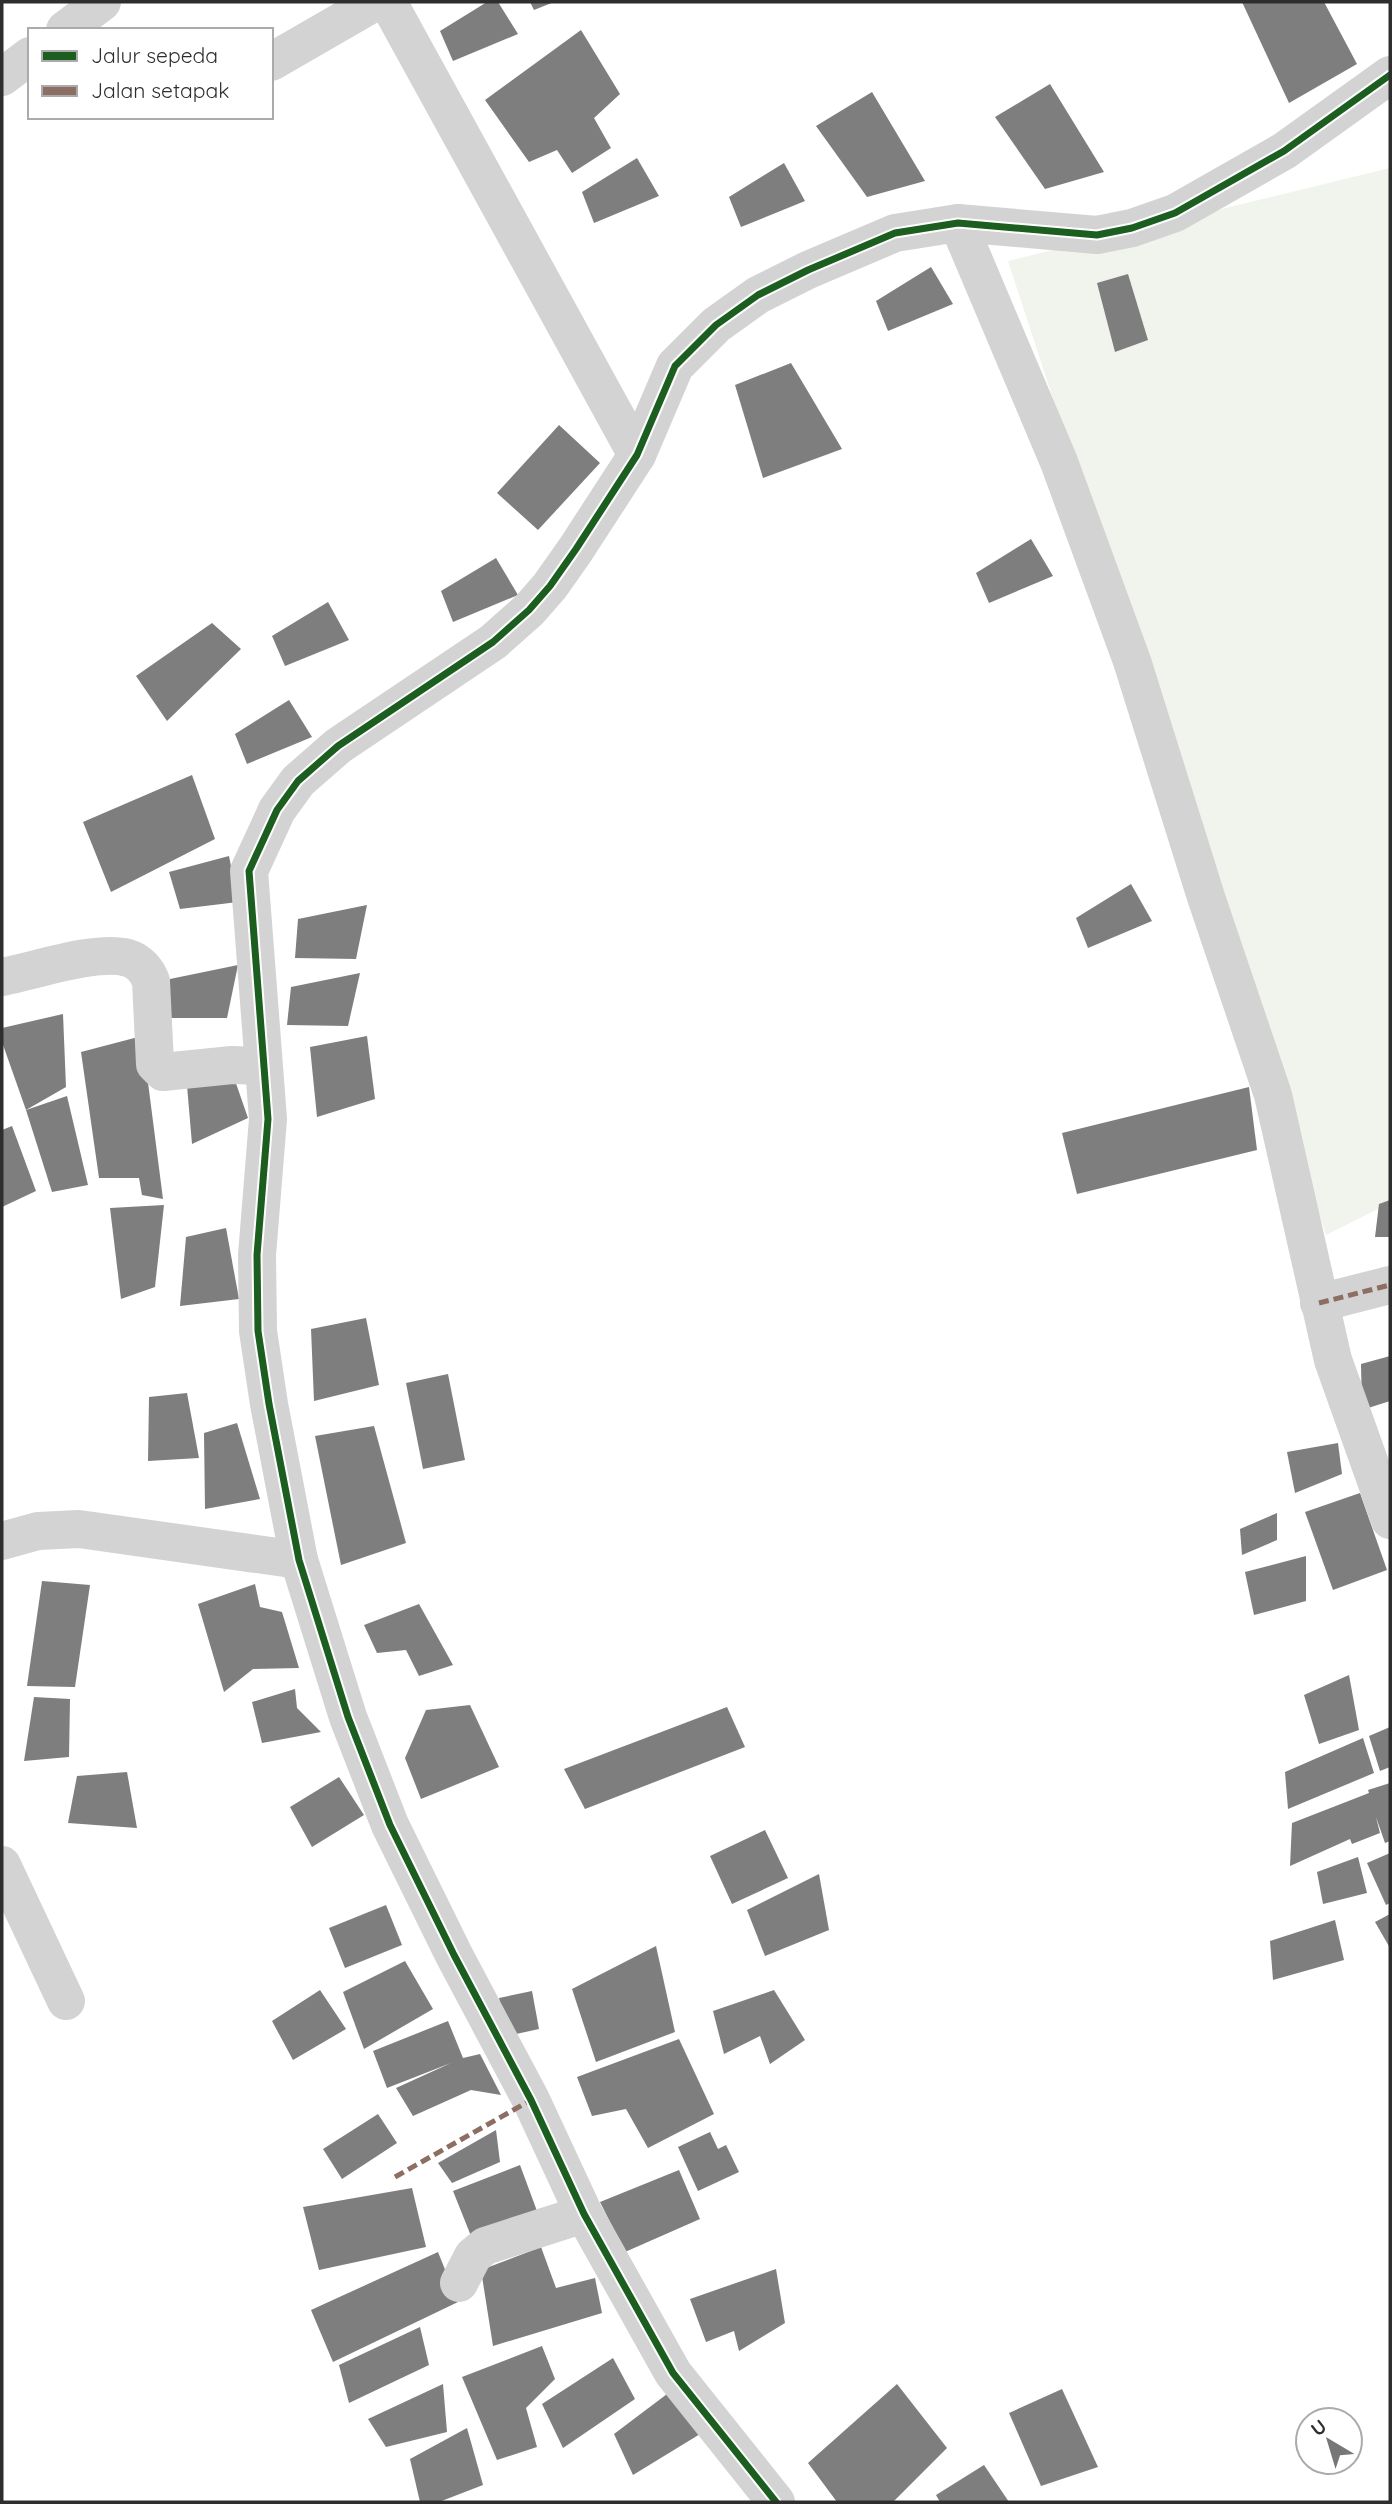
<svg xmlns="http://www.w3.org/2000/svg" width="1392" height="2504" font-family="Quicksand,sans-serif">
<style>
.green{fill:#f1f4ec}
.building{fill:#7e7e7e}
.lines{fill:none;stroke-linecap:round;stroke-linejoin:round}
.minor{stroke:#d3d3d3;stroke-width:38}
.quiet{stroke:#8d6e63;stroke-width:5;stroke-dasharray:10 5;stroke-linecap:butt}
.cycleway-casing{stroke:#fff;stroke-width:11}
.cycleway{stroke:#1b5e20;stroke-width:7}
</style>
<rect width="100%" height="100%" fill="#fff"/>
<path class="green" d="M1390,168v1035l-64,32 -318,-974z"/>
<g class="building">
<path d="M487,2h11l20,32 -65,27 -13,-30z"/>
<path d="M530,2h24l-20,8z"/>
<path d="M1242,2h82l33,62 -68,39z"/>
<path d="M581,30l39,64 -26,24 17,30 -39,25 -15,-23 -28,12 -44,-62z"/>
<path d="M1050,84l54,88 -59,17 -50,-72z"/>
<path d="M872,92l53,89 -58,16 -51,-71z"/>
<path d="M637,158l22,38 -65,27 -12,-31z"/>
<path d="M784,163l21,38 -64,26 -12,-30z"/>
<path d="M931,267l22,37 -65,27 -12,-30z"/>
<path d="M1128,274l20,66 -33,12 -18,-69z"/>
<path d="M791,363l51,86 -79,29 -28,-93z"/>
<path d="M559,425l41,38 -62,67 -41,-37z"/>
<path d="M1031,539l22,37 -64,27 -13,-30z"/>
<path d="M496,558l22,37 -65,27 -12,-31z"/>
<path d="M328,602l21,38 -64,26 -13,-30z"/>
<path d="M212,623l29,26 -74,72 -31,-45z"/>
<path d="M289,700l23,37 -65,27 -12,-30z"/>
<path d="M192,775l23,64 -104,53 -28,-70z"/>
<path d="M229,856l9,46 -58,7 -11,-37z"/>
<path d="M1131,884l21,37 -64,27 -12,-30z"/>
<path d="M367,905l-11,54 -61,-1 3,-39z"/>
<path d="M238,965l-11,53h-61l4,-39z"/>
<path d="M360,973l-12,53 -61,-1 4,-38z"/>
<path d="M63,1014l3,73 -40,23 -24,-68v-14z"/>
<path d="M142,1036l21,163 -21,-4 -3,-17h-40l-18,-126z"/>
<path d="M367,1036l8,63 -58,18 -7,-70z"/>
<path d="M231,1069l17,49 -56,26 -6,-70z"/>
<path d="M1249,1087l8,63 -180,44 -15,-61z"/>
<path d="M67,1096l21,89 -36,7 -26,-82z"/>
<path d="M12,1126l24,65 -34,16v-77z"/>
<path d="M1390,1200v37h-15l4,-33z"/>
<path d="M164,1205l-9,82 -34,12 -11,-91z"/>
<path d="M226,1228l13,71 -59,7 6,-69z"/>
<path d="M366,1318l13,67 -65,16 -3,-72z"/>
<path d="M1390,1356v45l-28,9 -1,-46z"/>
<path d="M448,1374l17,86 -42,9 -17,-86z"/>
<path d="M187,1393l12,65 -51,3 1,-64z"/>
<path d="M237,1423l23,76 -55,10 -1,-76z"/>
<path d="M374,1426l32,117 -65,22 -26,-129z"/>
<path d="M1338,1443l4,31 -47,19 -8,-41z"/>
<path d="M1360,1493l27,77 -54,20 -28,-78z"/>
<path d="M1277,1513v27l-35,15 -2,-26z"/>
<path d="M1306,1556v45l-52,14 -9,-43z"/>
<path d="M42,1581l48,4 -15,102 -48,-1z"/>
<path d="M255,1584l5,23 22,5 17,56 -46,1 -29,23 -26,-88z"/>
<path d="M419,1604l34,61 -34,11 -13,-26 -29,3 -13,-28z"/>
<path d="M1349,1675l10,55 -40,14 -15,-49z"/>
<path d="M295,1689l2,19 24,24 -59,11 -10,-41z"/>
<path d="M34,1697l36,2 -1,58 -45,4z"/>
<path d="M470,1705l29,62 -78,32 -16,-41 21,-48z"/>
<path d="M727,1707l18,40 -160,62 -21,-40z"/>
<path d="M1390,1727v40l-10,4 -11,-35z"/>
<path d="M1363,1738l11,35 -86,36 -3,-37z"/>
<path d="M127,1772l10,56 -69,-5 9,-47z"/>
<path d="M339,1777l25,38 -52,32 -22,-40z"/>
<path d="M1390,1783v58l-5,2 -9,-26 4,16 -28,11 -2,-5 -60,27 2,-43 77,-30 -1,-3z"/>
<path d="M765,1830l23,48 -56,26 -22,-48z"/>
<path d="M1390,1853v50l-4,2 -19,-42z"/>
<path d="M1358,1857l9,36 -44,11 -6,-32z"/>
<path d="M819,1874l10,56 -64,26 -18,-46z"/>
<path d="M386,1905l16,40 -57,23 -16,-40z"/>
<path d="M1390,1914v34l-15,-26z"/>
<path d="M1335,1920l9,40 -71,20 -3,-39z"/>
<path d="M656,1946l19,86 -79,30 -24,-73z"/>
<path d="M405,1961l28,48 -69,40 -21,-57z"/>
<path d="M320,1990l26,39 -53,31 -21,-39z"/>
<path d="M774,1990l31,50 -35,24 -10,-28 -36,18 -11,-43z"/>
<path d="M532,1991l7,38 -32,7 -8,-38z"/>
<path d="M448,2021l15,37 17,-4 21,41 -30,-5 -58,26 -17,-28 55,-25 -64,25 -14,-37z"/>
<path d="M679,2039l35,75 -66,34 -22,-39 -34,7 -15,-39z"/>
<path d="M378,2114l19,29 -55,36 -19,-30z"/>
<path d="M496,2130l4,32 -48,21 -14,-20z"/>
<path d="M710,2132l8,17 8,-4 13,27 -41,19 -20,-44z"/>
<path d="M520,2165l17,46 -66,25 -18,-45z"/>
<path d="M679,2170l21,49 -75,33 -25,-50z"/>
<path d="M412,2188l14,59 -107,23 -16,-63z"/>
<path d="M541,2247l15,41 39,-10 7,35 -109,33 -12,-76z"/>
<path d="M438,2252l20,50 -125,60 -22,-52z"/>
<path d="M776,2269l9,54 -46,28 -5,-20 -28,11 -16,-43z"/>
<path d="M420,2327l9,38 -80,38 -10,-38z"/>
<path d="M542,2346l13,33 -29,29 11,39 -40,13 -35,-83z"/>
<path d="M613,2358l22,41 -72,49 -21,-44z"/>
<path d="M443,2384l4,48 -61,15 -18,-28z"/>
<path d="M897,2384l50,64 -54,54h-56l-29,-39z"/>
<path d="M675,2388l30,43 -72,44 -19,-41z"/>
<path d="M1062,2389l36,78 -57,19 -32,-73z"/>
<path d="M467,2428l16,57 -44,17h-19l-10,-43z"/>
<path d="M984,2465l25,37h-69l-4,-7z"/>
</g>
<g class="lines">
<g class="minor">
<path d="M388,2l249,453"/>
<path d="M65,30l37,-28"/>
<path d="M271,62l104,-60"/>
<path d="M2,77l28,-21"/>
<path d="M958,223l101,239 73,199 74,236 67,198 60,265 57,160"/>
<path d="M2,977c32,-6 96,-28 126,-19 11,3 19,13 23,23l4,83 8,8 69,-7 30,1"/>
<path d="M1319,1303l71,-18"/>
<path d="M2,1541l36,-10 41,-2 220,31"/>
<path d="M2,1865l64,136"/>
<path d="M459,2283l14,-27 12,-10 99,-32"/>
<path d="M776,2502l-103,-129 -89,-159 -53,-114 -77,-145 -64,-130 -42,-108 -49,-157 -30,-156 -11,-73 -1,-76 11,-136 -19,-248 28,-61 21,-29 40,-35 155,-104 36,-32 21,-24 26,-37 61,-94 38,-89 41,-41 42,-30 50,-25 87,-37 63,-10 139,12 35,-7 43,-15 109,-62 106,-76"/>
</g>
<g class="quiet">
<path d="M1319,1303l71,-18"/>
<path d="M395,2177l136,-77"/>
</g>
<g class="cycleway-casing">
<path id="cycleway" d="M776,2502l-103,-129 -89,-159 -53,-114 -77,-145 -64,-130 -42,-108 -49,-157 -30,-156 -11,-73 -1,-76 11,-136 -19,-248 28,-61 21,-29 40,-35 155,-104 36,-32 21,-24 26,-37 61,-94 38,-89 41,-41 42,-30 50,-25 87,-37 63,-10 139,12 35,-7 43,-15 109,-62 106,-76"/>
</g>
<use href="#cycleway" class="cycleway"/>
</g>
<rect width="1392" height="2504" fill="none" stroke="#2e2e2e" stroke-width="7"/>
<rect x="28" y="28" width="245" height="91" fill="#ffffff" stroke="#ababab" stroke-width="2"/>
<rect x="42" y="51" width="35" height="10" fill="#1b5e20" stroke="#ababab" stroke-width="2"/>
<text x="91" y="63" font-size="21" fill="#2e2e2e">Jalur sepeda</text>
<rect x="42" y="86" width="35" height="10" fill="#8d6e63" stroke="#ababab" stroke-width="2"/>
<text x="91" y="98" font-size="21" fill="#2e2e2e">Jalan setapak</text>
<g transform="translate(1329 2441) rotate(322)"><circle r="33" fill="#ffffff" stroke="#ababab" stroke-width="2"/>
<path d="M0-5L12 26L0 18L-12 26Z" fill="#777777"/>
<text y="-10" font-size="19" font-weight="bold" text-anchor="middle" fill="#2e2e2e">U</text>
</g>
</svg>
